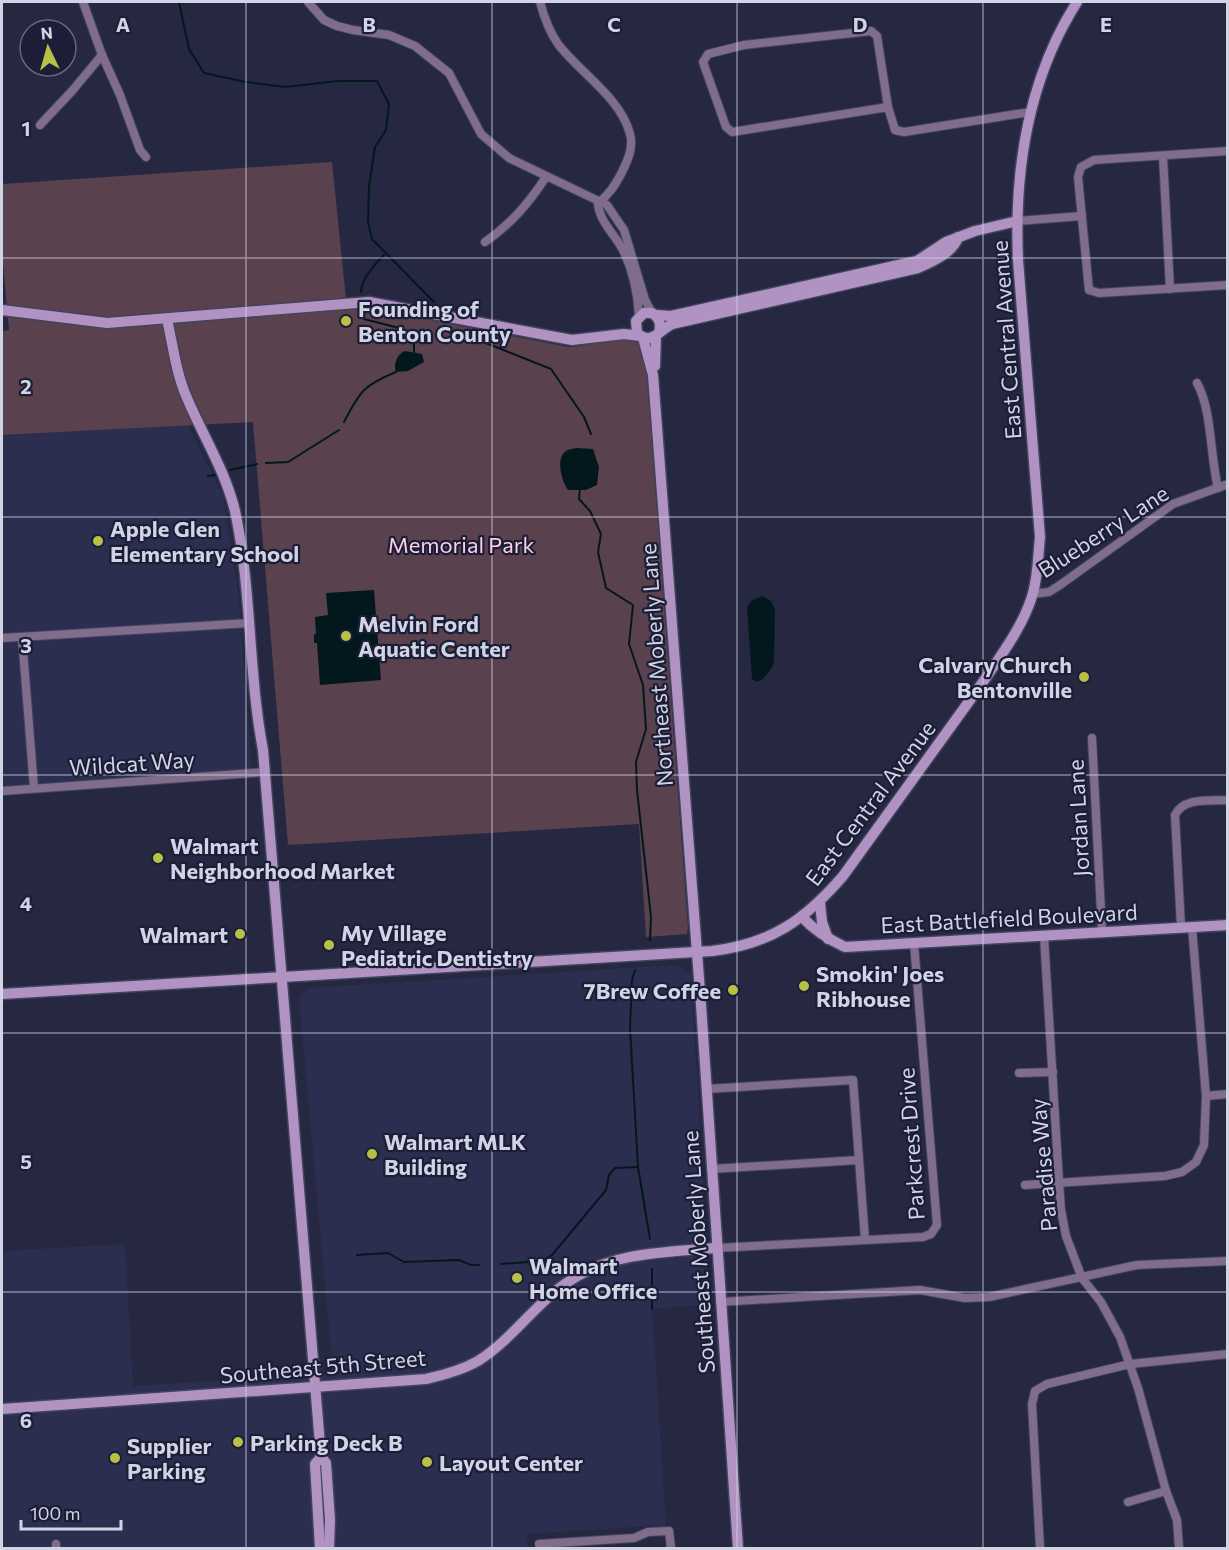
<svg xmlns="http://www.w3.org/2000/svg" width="1229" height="1550" font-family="Commissioner,sans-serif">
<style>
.built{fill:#2c2e4f}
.green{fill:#59414e}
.water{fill:#02181d}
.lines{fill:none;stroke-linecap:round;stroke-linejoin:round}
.stream{stroke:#02181d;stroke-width:2}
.street-casing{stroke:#41445c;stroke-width:10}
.secondary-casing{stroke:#41445c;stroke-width:13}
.street{stroke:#806d8b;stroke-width:8}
.secondary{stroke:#b093c2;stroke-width:10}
.grid{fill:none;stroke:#d1d4e5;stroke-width:1.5;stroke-opacity:0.55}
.poi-dot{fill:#b8c147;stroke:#1c1e37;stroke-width:2}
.labels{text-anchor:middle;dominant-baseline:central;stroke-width:4.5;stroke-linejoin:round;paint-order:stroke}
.poi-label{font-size:22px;font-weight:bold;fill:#d1d4e5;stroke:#1c1e37;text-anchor:start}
.street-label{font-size:22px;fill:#d1d4e5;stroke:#1c1e37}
.park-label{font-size:22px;fill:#fecde7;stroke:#1c1e37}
.grid-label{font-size:20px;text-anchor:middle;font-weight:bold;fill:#d1d4e5;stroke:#1c1e37;stroke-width:4.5;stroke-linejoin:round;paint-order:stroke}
</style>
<rect width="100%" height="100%" fill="#262842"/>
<g class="built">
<path d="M188,425l35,71 15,95 14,178 -250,19v-353z"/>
<path d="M676,965l15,10 19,329 -58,5 14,216 -139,9 1,14h-526v-297l123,-7 8,142 200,-13 -34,-376 9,-9z"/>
</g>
<path class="green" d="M332,162l15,147h27l194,38c16,0 57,-12 68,-8 5,2 7,7 9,12l43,576 -1,7 -41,3 -7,-113 -351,21 -35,-423 -251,13v-104l7,-1 -7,-78v-68z"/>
<g class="water">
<path d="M405,351l17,3 2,8 -16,9 -12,1c-3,-8 1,-18 9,-21z"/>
<path d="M576,448l17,1 6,18 -2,18 -11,5h-18c-6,-8 -13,-32 -2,-39 3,-2 7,-2 10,-3z"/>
<path d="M374,590l7,90 -61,5 -3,-42h-3v-9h2l-1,-17 13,-2 -2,-22z"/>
<path d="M763,596l8,5 4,8 -1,53c-2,7 -10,18 -17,20l-5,-3 -5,-72 5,-7z"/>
</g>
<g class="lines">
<g class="stream">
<path d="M179,2l10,47 15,24 42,9 39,5 53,-6h39l12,23 -3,26 -11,17 -6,40 -1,35 4,17 62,63"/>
<path d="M361,292c0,-13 14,-28 23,-37"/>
<path d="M361,315l3,4 35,9 15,9v16"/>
<path d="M481,341l70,28 33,48 7,17"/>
<path d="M344,422c16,-31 20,-37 52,-50"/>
<path d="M266,463l22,-1 51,-32"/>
<path d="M230,470l27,-6"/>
<path d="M208,476l7,-1"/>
<path d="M580,488l-1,11 11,12 11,23 -3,18 8,36 27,17 -4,39 14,41 3,44 -10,33 1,28 14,127 -1,23"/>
<path d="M635,970l-3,10 -2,48 8,139 12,72"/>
<path d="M357,1255l31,-2 16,9 55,-2 12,5h8"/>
<path d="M501,1264l41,-3 10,-6 54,-65 3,-15 6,-7 23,-1"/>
<path d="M652,1309v-40"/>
</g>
<g class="street-casing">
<g id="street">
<path d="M83,2l19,53 18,40 20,55 6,7"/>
<path d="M308,2l16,18 13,6 16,4 36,5 26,11 34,27 32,61 28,24 98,47 17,25 21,70 7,13"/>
<path d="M540,2c4,15 9,29 18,42 21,28 63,54 72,90 4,14 -3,28 -9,40 -6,11 -12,21 -23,29"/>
<path d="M888,107l-156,25 -6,-5 -23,-65 5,-8 36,-9 127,-14 6,5 11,71 7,23 9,2 126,-20"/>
<path d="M40,125l32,-34 30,-36"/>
<path d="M1228,151l-134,9 -13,7 -3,10 11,113 10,3 129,-8"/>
<path d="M1163,156l7,133"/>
<path d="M598,203c1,19 18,32 26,49 9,19 14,44 15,65"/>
<path d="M1017,221l65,-5"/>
<path d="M485,242c27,-19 43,-38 61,-65"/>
<path d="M1197,383c15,27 13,72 21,105"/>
<path d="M1032,594l17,-2 11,-7 113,-81 55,-20"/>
<path d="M22,637l12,151"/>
<path d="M2,638l248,-15"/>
<path d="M1092,738l10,193"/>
<path d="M2,791l263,-19"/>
<path d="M1181,927l-6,-112c9,-18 34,-14 53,-15"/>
<path d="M1044,936l15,246 2,28 5,26 16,42 19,24 19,35 18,51 28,103 11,29 2,28"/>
<path d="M1019,1073l34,-1"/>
<path d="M706,1089l147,-9 12,159"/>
<path d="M1206,1096l22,-2"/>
<path d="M711,1169l148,-9"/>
<path d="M1025,1185l140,-9 17,-4 14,-10 8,-17 2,-49 -14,-169"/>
<path d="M716,1248l207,-11 8,-3 6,-9 -23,-282"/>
<path d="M720,1302l200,-12 45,8 24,-1 148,-32 91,-4"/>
<path d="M1128,1502l38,-11"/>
<path d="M56,1544v4"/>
<path d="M539,1544l95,-6 14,-6 21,-1 2,17"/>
<path d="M1040,1548l-8,-144 3,-13 12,-7 83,-20 98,-10"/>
</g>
</g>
<g class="secondary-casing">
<g id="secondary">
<path d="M2,310l105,13 262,-21 203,38 52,-6 16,2"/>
<path d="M656,315l15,1 232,-52 14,-3 29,-19 29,-11 42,-10"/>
<path d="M167,319c6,27 9,54 20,79 16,38 38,72 48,113 17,79 13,160 28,239l58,707 5,6 4,57 -1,28"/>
<path d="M659,333c2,-9 1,-15 -7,-20h-8l-8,8 1,12c14,13 23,-3 35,-9l246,-56c14,-6 36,-16 40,-31"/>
<path d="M643,338l10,37 48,630 37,543"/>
<path d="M655,366l1,-30"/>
<path d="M820,903l2,19 6,17"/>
<path d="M802,917c13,14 26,22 43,30l383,-22"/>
<path d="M2,994l710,-43c59,-7 93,-31 131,-75l140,-194c19,-28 41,-57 50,-89 5,-18 5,-37 7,-56l-22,-277c-4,-91 10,-181 59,-258"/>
<path d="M2,1409l424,-30c18,-4 36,-9 52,-18 35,-22 58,-59 93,-81 43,-28 95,-28 145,-32"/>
<path d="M320,1548l-5,-84 6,-7"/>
</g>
</g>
<use href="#street" class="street"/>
<use href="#secondary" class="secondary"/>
</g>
<path class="grid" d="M246,2v1546M492,2v1546M737,2v1546M983,2v1546M2,258h1226M2,517h1226M2,775h1226M2,1033h1226M2,1292h1226"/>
<g class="poi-dot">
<circle cx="346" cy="321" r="6"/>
<circle cx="98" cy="541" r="6"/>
<circle cx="346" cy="636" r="6"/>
<circle cx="1084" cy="677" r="6"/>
<circle cx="158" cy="858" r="6"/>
<circle cx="240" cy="934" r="6"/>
<circle cx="329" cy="945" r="6"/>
<circle cx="804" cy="986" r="6"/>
<circle cx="733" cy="990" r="6"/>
<circle cx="372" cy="1154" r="6"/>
<circle cx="517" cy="1278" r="6"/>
<circle cx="238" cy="1442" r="6"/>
<circle cx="115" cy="1458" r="6"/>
<circle cx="427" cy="1462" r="6"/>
</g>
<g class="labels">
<g class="poi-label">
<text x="358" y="308">Founding of<tspan x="358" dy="25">Benton County</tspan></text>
<text x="110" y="528">Apple Glen<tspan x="110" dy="25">Elementary School</tspan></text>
<text x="358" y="623">Melvin Ford<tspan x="358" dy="25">Aquatic Center</tspan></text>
<text x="1072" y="664" text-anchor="end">Calvary Church<tspan x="1072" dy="25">Bentonville</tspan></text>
<text x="170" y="845">Walmart<tspan x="170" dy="25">Neighborhood Market</tspan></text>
<text x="341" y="932">My Village<tspan x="341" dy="25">Pediatric Dentistry</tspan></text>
<text x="228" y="934" text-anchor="end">Walmart</text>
<text x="816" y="973">Smokin' Joes<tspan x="816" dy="25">Ribhouse</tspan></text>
<text x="721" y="990" text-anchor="end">7Brew Coffee</text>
<text x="384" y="1141">Walmart MLK<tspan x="384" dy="25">Building</tspan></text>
<text x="529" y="1265">Walmart<tspan x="529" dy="25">Home Office</tspan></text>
<text x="250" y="1442">Parking Deck B</text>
<text x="127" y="1445">Supplier<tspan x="127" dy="25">Parking</tspan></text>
<text x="439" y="1462">Layout Center</text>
</g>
<g class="street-label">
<text transform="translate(1006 340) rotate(-94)">East Central Avenue</text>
<text transform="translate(1103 531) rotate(-33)">Blueberry Lane</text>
<text transform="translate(656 665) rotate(-94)">Northeast Moberly Lane</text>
<text transform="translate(132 763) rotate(-4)">Wildcat Way</text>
<text transform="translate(870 803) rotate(-53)">East Central Avenue</text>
<text transform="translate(1078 818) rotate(-93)">Jordan Lane</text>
<text transform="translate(1009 918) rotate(-3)">East Battlefield Boulevard</text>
<text transform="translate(911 1144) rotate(-94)">Parkcrest Drive</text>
<text transform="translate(1043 1165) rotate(-95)">Paradise Way</text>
<text transform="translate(698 1252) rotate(-94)">Southeast Moberly Lane</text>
<text transform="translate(323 1366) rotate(-5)">Southeast 5th Street</text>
</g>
<g class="park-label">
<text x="461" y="544">Memorial Park</text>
</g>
</g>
<g class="grid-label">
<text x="123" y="32">A</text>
<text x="369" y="32">B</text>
<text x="614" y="32">C</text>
<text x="860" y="32">D</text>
<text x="1106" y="32">E</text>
<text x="26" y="136">1</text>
<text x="26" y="394">2</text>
<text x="26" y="653">3</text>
<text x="26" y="911">4</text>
<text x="26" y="1169">5</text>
<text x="26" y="1428">6</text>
</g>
<rect width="1229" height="1550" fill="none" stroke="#d1d4e5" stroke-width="6"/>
<g transform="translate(48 48) rotate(355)"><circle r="28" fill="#1c1e37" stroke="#64677d" stroke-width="1.5"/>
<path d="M0-4.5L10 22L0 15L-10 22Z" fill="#b8c147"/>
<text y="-9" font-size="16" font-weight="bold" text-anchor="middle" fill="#d1d4e5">N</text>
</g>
<path d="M21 1520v9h100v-9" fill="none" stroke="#d1d4e5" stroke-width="3"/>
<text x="30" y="1520" font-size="18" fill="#d1d4e5" stroke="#1c1e37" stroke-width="4.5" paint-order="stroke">100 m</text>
</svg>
